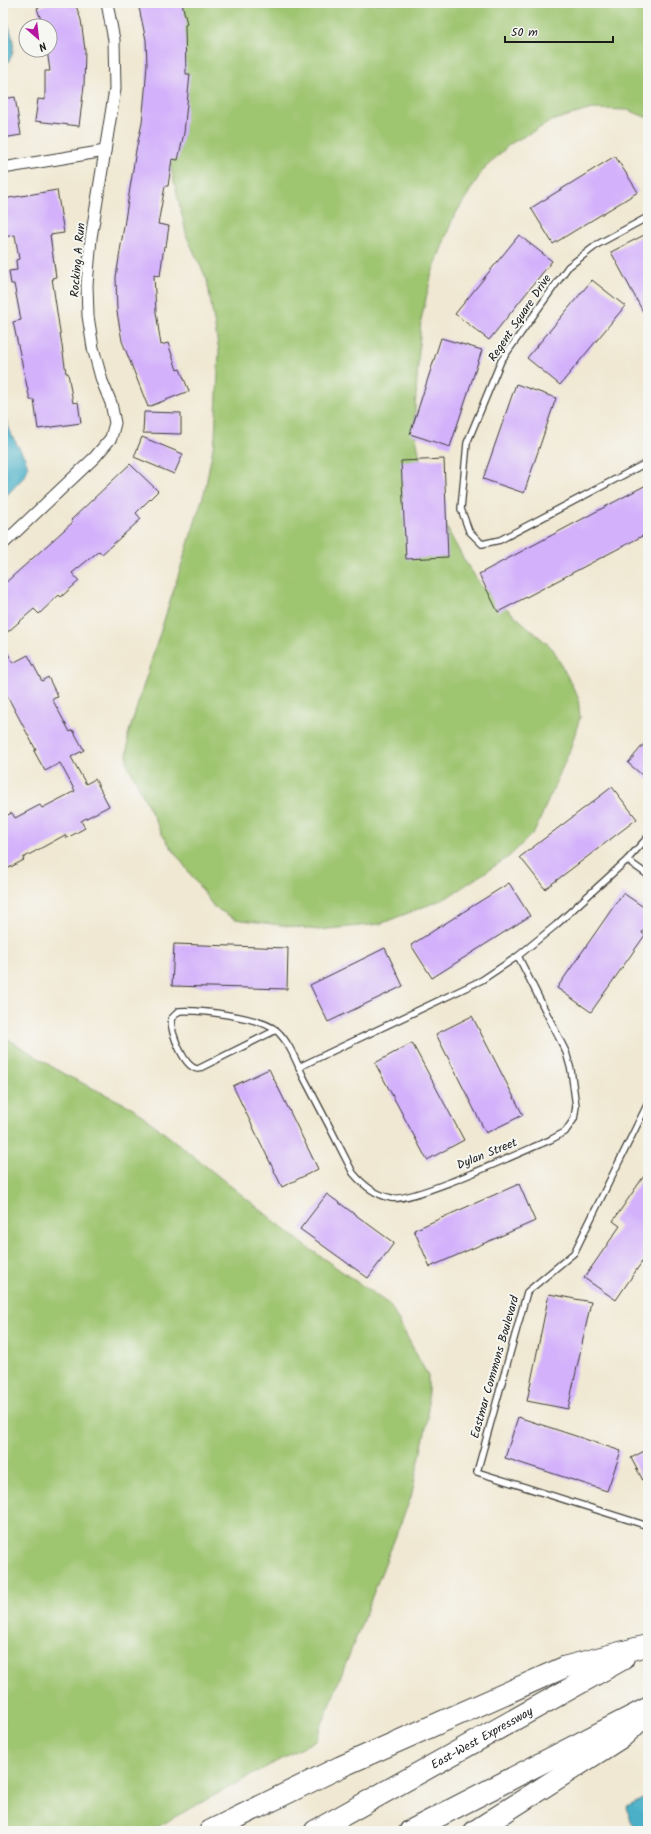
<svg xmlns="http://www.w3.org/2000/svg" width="651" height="1834" font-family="Kalam,sans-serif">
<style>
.green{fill:#9ec570;stroke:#5d7046}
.water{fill:#49b0c8;stroke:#326672}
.building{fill:#d3b1fb}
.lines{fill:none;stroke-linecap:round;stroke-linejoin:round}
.lane-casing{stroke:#3c3b37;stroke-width:8}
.street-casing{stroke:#3c3b37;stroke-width:13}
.highway-casing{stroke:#3c3b37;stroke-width:23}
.lane{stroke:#fff;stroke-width:5.5}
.street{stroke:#fff;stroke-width:11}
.highway{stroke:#fff;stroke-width:21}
.labels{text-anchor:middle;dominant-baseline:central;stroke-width:4;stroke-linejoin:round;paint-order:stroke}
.street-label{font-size:12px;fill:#1c1c1c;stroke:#f6f6f2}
</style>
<rect width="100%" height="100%" fill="#f6f6f2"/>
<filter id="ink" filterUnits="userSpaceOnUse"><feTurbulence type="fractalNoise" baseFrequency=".025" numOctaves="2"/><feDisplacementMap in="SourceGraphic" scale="8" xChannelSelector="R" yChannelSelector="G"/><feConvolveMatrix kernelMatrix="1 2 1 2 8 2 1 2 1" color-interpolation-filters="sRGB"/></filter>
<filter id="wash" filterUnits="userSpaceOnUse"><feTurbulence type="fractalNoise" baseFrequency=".012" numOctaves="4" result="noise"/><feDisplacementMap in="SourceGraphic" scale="16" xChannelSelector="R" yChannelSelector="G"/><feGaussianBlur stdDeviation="0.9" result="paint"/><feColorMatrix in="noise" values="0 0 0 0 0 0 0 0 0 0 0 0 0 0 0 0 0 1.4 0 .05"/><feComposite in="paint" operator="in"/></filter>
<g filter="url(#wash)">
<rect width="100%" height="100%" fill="#f0e8d2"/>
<g class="green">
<path d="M150,3h498v115l-20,-8 -36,-1 -38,11 -44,24 -27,26 -30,48 -21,55 -11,47 -7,105 11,63 38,70 19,29 71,62 25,48 2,20 -10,33 -35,81 -25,25 -64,42 -66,26 -62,6 -83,-11 -21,-12 -51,-71 -36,-73 1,-28 77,-245 10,-53 4,-86 -12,-71 -20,-43 -38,-164z"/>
<path d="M3,1036l61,38 69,34 174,139 83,58 38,71v43l-17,78 -95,243 -167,91h-146z"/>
</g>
<g class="water">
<path d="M3,12c7,16 19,42 0,54z"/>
<path d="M3,412l9,24 13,22 3,9 -5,11 -20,21z"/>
<path d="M648,1796v35h-10l-8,-9 -3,-15z"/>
</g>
<g id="blocks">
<g class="building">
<path d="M50,3h25l6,17 4,30 -1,36 -5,40 -44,-5 3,-22 7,1v-29h5l-3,-21h3v-24h-7l-6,-18z"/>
<path d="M138,3h44l5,21 -2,1 1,49h4l-6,59 -6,27 -6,-1 -4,27h-3l-7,38 11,2 -3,20h-2l-4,30 -6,-1 2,37 5,33 7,-2 9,27 3,-1 9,22 -41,16 -26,-66 -5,-29 -1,-35 20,-127 6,-27 3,-32 2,-27 -1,-24z"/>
<path d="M15,97l6,38 -18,3v-39z"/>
<path d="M615,156l23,36 -85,52 -22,-36z"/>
<path d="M57,190l7,43 -14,2 6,42 -4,1 14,95h2l5,30 5,-1 3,21 -43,6 -4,-29h-4l-17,-78 8,-2 -7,-36h-3l-2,-13 8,-1 -1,-10 3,-1 -4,-24 -12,2v-38z"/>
<path d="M648,233v88l-37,-69z"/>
<path d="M519,235l33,26 -63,79 -34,-26z"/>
<path d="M592,280l33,26 -65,79 -33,-27z"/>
<path d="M441,338l41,12 -32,97 -40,-13z"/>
<path d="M516,384l40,14 -32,95 -41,-14z"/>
<path d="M144,412l37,1v21l-38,-1z"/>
<path d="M142,437l41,17 -9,20 -40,-17z"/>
<path d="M444,459l4,98 -42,2 -5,-98z"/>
<path d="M130,464l28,27 -22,22 5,6 -39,35 -3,-3 -27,22 7,8 -18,16 -2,-2 -20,19 -5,-5 -31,27v-51l70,-63 -2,-2z"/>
<path d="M648,484v49l-150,79 -19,-38z"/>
<path d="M3,644l10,19 15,-8 14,26 6,-4 10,20 -6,2 18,33 3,-2 11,20 -13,7 15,27 9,-5 14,27 -28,15 4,7 -18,10 -2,-3 -42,23 1,2 -21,11v-54l9,-4 3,5 25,-13 2,3 33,-17 -15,-28 -15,8 -11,-20 2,-1 -33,-62z"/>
<path d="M648,739v41l-20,-17z"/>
<path d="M612,787l25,32 -92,70 -25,-32z"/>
<path d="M509,883l21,33 -98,62 -21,-33z"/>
<path d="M623,893l25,17v13l-6,10 3,2 -54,77 -34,-24z"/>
<path d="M174,944l114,4 -1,41 -115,-3z"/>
<path d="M385,948l18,38 -75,36 -18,-37z"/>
<path d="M472,1016l51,99 -37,18 -50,-99z"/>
<path d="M412,1043l52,97 -37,20 -52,-97z"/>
<path d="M269,1069l49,100 -36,18 -49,-101z"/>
<path d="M648,1170v83l-32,47 -32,-22 36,-52 -7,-5z"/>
<path d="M519,1184l16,37 -105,46 -16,-37z"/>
<path d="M327,1194l67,49 -26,35 -68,-49z"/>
<path d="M549,1294l42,8 -23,107 -41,-8z"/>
<path d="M518,1417l103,34 -14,40 -102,-33z"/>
<path d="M648,1449v41l-17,-32z"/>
</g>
</g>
</g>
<g filter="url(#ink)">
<use href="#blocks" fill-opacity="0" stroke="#3c3b37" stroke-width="1"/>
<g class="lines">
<g class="lane-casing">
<g id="lane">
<path d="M648,217l-50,27 -30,23 -67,94 -34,82 -6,66 8,22 13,13 18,-4 148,-78"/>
<path d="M627,860l21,15"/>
<path d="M276,1030l-78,39c-14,-1 -27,-36 -27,-50l8,-8c22,-1 82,6 98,20 12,11 19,30 26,45 17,32 34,65 50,97 10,12 23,22 38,25 21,5 132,-47 159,-58l15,-8 9,-13 2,-13 -5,-36 -5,-18 -48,-96"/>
<path d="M299,1067l183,-87 36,-24 38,-31 71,-65 21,-23"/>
<path d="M648,1103l-74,150 -47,39 -50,180 171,54"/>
</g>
</g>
<g class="street-casing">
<g id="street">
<path d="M3,168l102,-17"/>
<path d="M3,544l92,-87 16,-19 4,-15 -4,-20 -9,-22 -9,-33 -5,-32 -1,-31 4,-47 24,-149 -1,-49 -7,-37"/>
</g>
</g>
<g class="highway-casing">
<g id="highway">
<path d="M210,1831l130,-64 225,-100 80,-21"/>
<path id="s1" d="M315,1831l308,-172"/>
<path d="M410,1831l238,-123"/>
<path d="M475,1831l147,-94 14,-13"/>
</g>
</g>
<use href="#lane" class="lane"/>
<use href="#street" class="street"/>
<use href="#highway" class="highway"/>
</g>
</g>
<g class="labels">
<g class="street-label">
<text transform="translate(78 260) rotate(-85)">Rocking A Run</text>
<text transform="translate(520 318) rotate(-56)">Regent Square Drive</text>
<text transform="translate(487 1154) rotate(-22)">Dylan Street</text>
<text transform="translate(495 1367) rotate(-74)">Eastmar Commons Boulevard</text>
<text stroke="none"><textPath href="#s1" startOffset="191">East-West Expressway</textPath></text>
</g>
</g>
<rect width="651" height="1834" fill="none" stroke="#f6f6f2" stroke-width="16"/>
<g transform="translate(38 38) rotate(152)"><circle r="19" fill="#f6f6f2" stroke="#9f9f9c"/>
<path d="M0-3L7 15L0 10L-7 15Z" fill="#b5179e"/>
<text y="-6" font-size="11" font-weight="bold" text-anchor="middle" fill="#1c1c1c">N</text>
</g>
<path d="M505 36v6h108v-6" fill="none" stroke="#1c1c1c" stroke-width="2"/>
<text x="511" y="36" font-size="12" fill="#1c1c1c" stroke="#f6f6f2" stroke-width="3" paint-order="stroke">50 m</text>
</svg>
